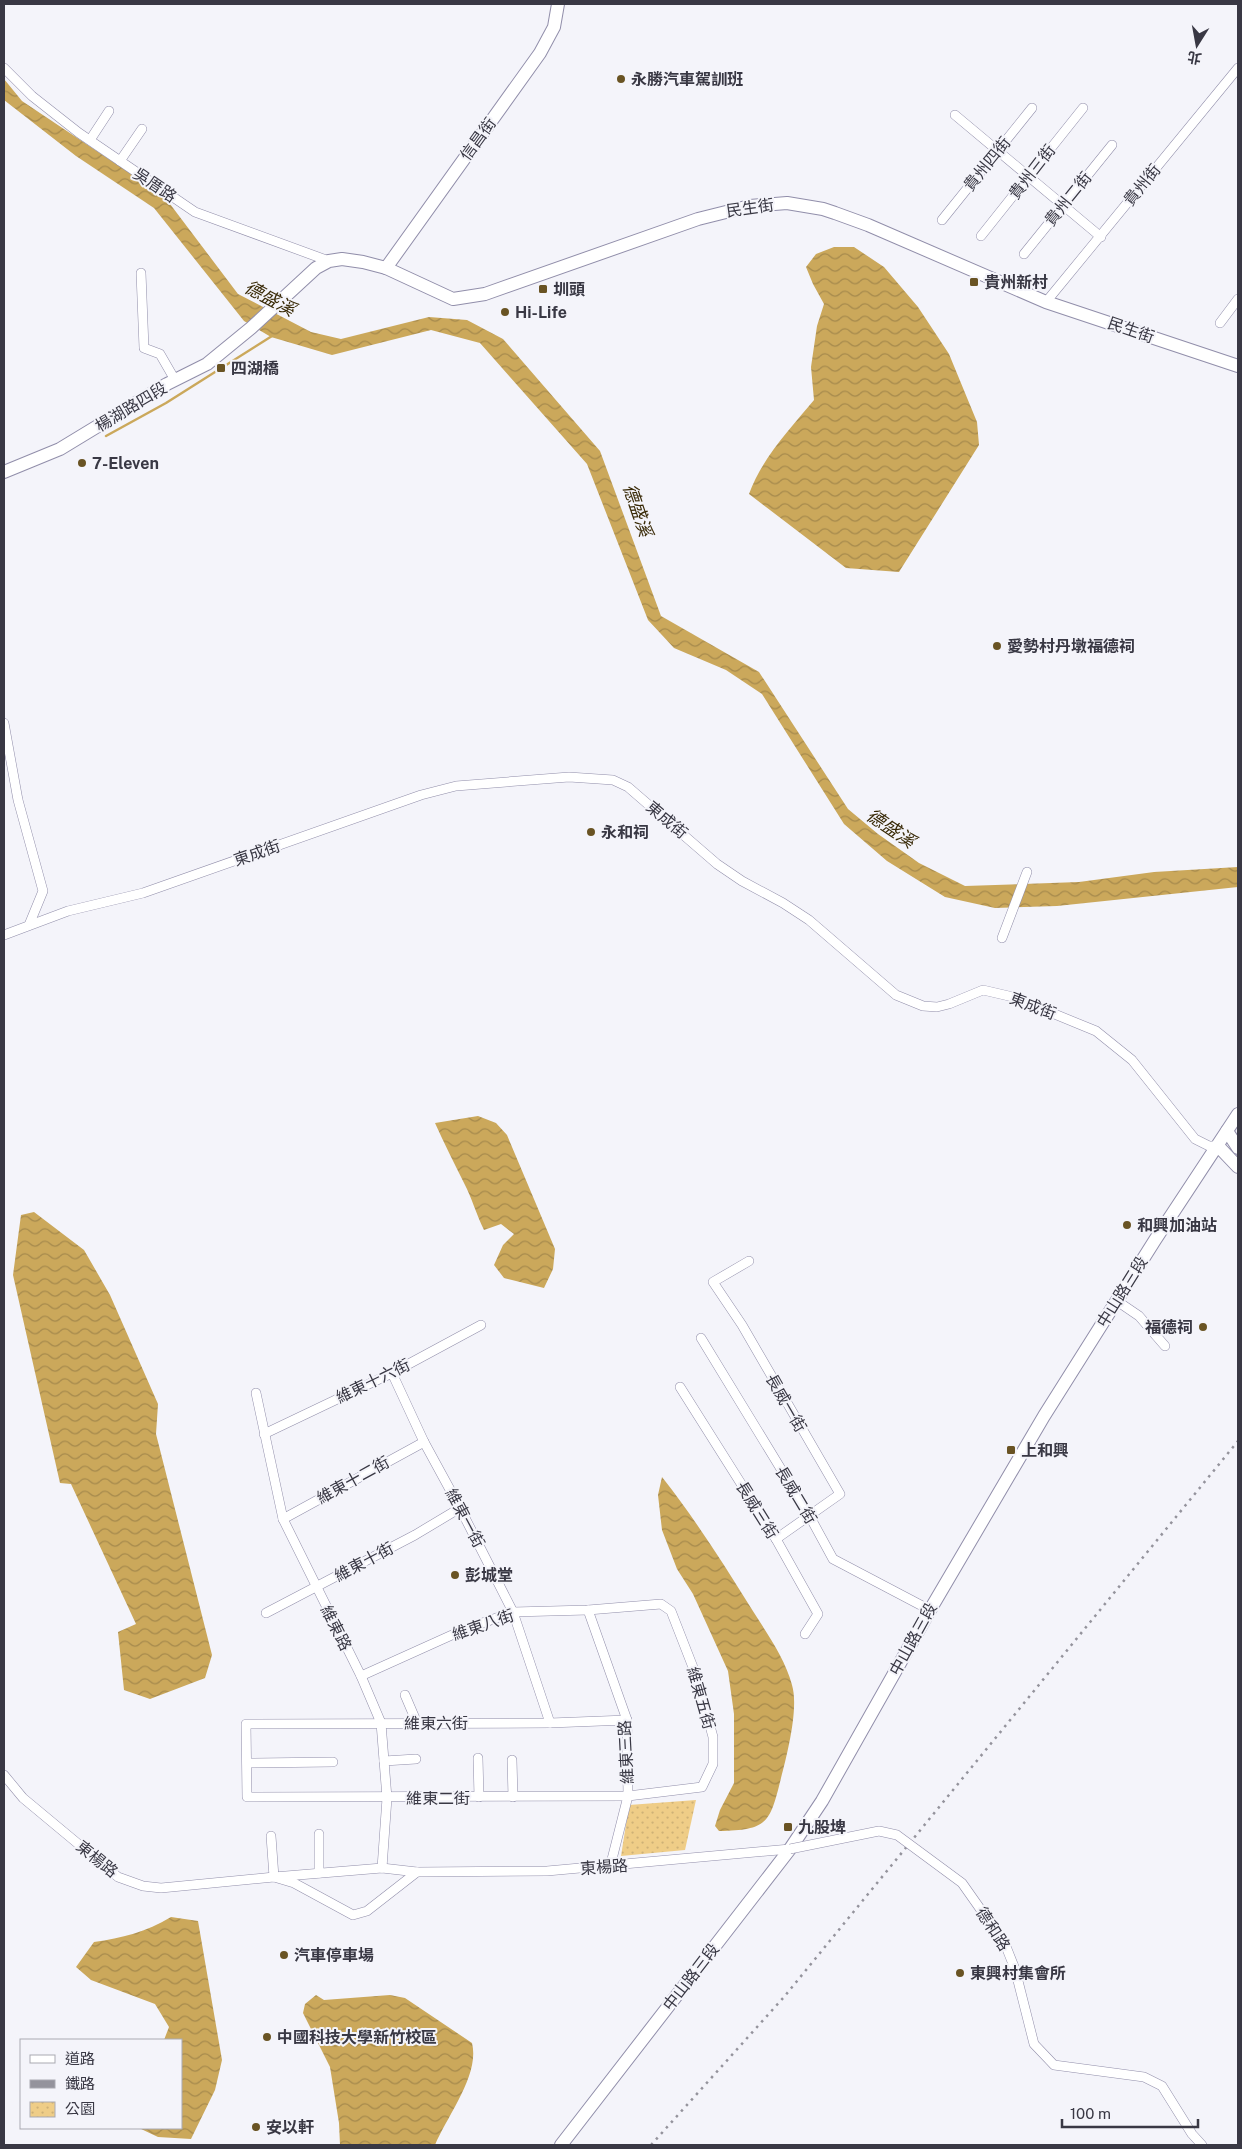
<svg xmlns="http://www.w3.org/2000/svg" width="1242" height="2149" font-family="'Public Sans','Noto Sans TC',sans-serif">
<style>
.park{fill:url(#park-dots)}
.water{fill:url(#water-waves)}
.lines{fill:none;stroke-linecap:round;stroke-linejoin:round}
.stream{stroke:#cba85b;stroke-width:2.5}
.street-casing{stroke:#918eaa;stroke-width:10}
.secondary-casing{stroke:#918eaa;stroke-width:14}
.street{stroke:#fff;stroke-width:9}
.secondary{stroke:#fff;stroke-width:12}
.rail{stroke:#94939c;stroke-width:2.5;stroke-dasharray:2.5 5;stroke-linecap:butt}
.street-bridge-casing{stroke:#918eaa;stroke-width:10;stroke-linecap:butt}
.street-bridge{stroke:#fff;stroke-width:9}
.poi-dot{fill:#695323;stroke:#f4f4fa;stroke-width:2}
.labels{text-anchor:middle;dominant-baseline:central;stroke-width:4;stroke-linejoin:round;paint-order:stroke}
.poi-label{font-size:16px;font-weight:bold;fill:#393844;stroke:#f4f4fa;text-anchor:start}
.street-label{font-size:16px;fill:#393844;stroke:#f4f4fa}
.water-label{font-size:18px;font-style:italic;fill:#382906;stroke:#f4f4fa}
</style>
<defs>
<pattern id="park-dots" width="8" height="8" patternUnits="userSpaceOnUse" patternTransform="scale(1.25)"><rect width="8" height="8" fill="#efcd87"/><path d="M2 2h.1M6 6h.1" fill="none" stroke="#ceb176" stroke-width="1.8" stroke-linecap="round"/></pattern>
<pattern id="water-waves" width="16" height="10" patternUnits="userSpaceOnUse" patternTransform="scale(1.25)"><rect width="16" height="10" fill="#cba85b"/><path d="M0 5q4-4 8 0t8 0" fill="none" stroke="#a68a4d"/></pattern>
</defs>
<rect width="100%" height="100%" fill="#f4f4fa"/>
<path class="park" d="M696,1800l-11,50 -64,6 8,-51z"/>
<g class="water">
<path d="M4,79l18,22 142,95 74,98 73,38 30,7 88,-22 38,3 36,19 97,112 61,165 98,56 89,137 30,25 41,29 46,23 114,-4 75,-10 84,-5v20l-181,19 -62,2 -50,-11 -58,-36 -43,-37 -82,-130 -36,-24 -52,-22 -26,-28 -61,-156 -107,-121 -49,-13 -99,25 -61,-18 -27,-16 -90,-113 -78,-52 -72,-56z"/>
<path d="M834,247h20l30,20 34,40 31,47 28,68 2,23 -80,127 -53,-4 -97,-74c13,-36 41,-65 65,-94l-3,-33 6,-41 7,-22 -11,-20 -7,-17 10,-13z"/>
<path d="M478,1116l18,7 11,12 48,114 -2,20 -9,19 -40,-10 -10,-13 9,-20 11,-11 -13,-10 -17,6c-8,-16 -12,-32 -20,-47 -10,-20 -20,-40 -29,-60z"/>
<path d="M34,1212l50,38 26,45 48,109 -2,30 56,221 -7,23 -55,21 -26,-9 -6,-58 18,-8 -65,-140 -11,-1 -47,-208 8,-60z"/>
<path d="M662,1477c33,42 61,86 89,131 15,24 34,50 41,77 7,23 -5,70 -11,93 -11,45 -13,52 -62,53l-4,-5 5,-16 14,-27v-69l-6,-43 -35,-77 -16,-25 -15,-39 -4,-35z"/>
<path d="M171,1917l27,4 24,139 -7,30 -24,49 -33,-2 -19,-9h42v-88h-17l5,-13 -14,-23 -64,-24 -15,-13 18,-25c28,-4 52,-10 77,-25z"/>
<path d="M316,1995l8,5 66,-5 15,3 67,45c8,32 -25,73 -37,102h-95l-1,-22 -9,-56 -27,-54 2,-9z"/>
</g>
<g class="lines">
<path class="stream" d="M106,436l60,-33 106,-67"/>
<g class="street-casing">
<g id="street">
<path d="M4,68l28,28 47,37 116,79 134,49"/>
<path d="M955,115l146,122"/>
<path d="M90,140l19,-29"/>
<path d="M120,161l22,-32"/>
<path d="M942,220l90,-112"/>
<path d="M981,236l102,-128"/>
<path d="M1024,254l88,-109"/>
<path d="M141,273l3,75 16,6 15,26"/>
<path d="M1046,302l192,-234"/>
<path d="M1220,323l18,-24"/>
<path d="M4,723l14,77 25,91 -14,34"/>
<path d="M4,935l64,-24 75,-18 278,-98 35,-9 113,-9 44,3 15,7 89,77 25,17 41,22 26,17 87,75 27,11 14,1 12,-3 34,-14 30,7 83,34 36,29 63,79 14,7h9"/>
<path d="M1002,938l25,-66"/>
<path d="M749,1261l-36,21 29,43 98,169 -64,45"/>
<path d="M1117,1301l22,15 26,30"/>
<path d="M701,1338l108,177 24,44 97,51"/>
<path d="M392,1373l32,69 36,66 53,104 37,111"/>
<path d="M680,1387l96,152 42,75 -13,20"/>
<path d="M256,1393l27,126 78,157 20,47 6,75 -5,70"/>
<path d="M264,1434l128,-61 89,-48"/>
<path d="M283,1519l141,-77"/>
<path d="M588,1610l39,110 1,76 -18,71"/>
<path d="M266,1613l149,-78 45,-27"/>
<path d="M361,1676l102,-46 50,-18 75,-2 73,-6 10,7 25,64 17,62v27l-11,23 -74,9 -381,1 -1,-73 304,-1 77,-3"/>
<path d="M405,1695l12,28"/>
<path d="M478,1758l1,39"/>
<path d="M512,1760l1,37"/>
<path d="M384,1761l32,-2"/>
<path d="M247,1763l86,-1"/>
<path d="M4,1775l19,23 95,79 25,9 18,2 113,-11 20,6 59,32 14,-4 50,-39 130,-1 243,-22"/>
<path d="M271,1836l3,41 108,-9 35,4"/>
<path d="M319,1873v-39"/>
<path d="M1015,1969l19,75 20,21 90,12 18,9 30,48 10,11"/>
</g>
</g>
<g class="secondary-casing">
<g id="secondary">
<path d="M386,268l154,-215 14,-26 4,-23"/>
<path d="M4,472l56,-23 107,-65 40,-20 44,-36 65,-60 13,-7 13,-2 21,3 23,6 67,31 32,-5 213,-75 52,-13 37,-3 36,6 12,4 33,12 178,77 192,64"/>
<path d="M1227,1131l11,17"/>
<path d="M1218,1146l20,21"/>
<path d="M561,2145l229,-296 32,-48 108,-191 114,-194 111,-176 83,-126"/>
</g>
</g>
<use href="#street" class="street"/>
<use href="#secondary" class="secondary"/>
<path class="rail" d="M651,2145l133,-148 454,-556"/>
<g class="street-bridge-casing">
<path id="street-bridge" d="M790,1849l89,-18 18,4 65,48 43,61 10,25"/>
</g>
<use href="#street-bridge" class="street-bridge"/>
</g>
<g class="poi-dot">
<circle cx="621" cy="79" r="5"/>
<rect x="969" y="277" width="10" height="10" rx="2.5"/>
<rect x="538" y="284" width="10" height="10" rx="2.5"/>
<circle cx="505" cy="312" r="5"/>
<rect x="216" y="363" width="10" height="10" rx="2.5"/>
<circle cx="82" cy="463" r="5"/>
<circle cx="997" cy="646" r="5"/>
<circle cx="591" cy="832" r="5"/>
<circle cx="1127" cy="1225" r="5"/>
<circle cx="1203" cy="1327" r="5"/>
<rect x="1006" y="1445" width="10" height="10" rx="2.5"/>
<circle cx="455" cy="1575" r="5"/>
<rect x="783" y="1822" width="10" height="10" rx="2.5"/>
<circle cx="284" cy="1955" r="5"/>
<circle cx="960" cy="1973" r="5"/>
<circle cx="267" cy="2037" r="5"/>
<circle cx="256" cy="2127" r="5"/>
</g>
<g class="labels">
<g class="poi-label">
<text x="631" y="79">永勝汽車駕訓班</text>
<text x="984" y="282">貴州新村</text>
<text x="553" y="289">圳頭</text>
<text x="515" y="312">Hi-Life</text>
<text x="231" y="368">四湖橋</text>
<text x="92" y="463">7-Eleven</text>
<text x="1007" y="646">愛勢村丹墩福德祠</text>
<text x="601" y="832">永和祠</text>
<text x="1137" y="1225">和興加油站</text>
<text x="1193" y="1327" text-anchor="end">福德祠</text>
<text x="1021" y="1450">上和興</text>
<text x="465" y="1575">彭城堂</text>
<text x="798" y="1827">九股埤</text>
<text x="294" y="1955">汽車停車場</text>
<text x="970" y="1973">東興村集會所</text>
<text x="277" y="2037">中國科技大學新竹校區</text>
<text x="266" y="2127">安以軒</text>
</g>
<g class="street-label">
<text transform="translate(478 139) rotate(-54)">信昌街</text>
<text transform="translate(987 164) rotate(-51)">貴州四街</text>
<text transform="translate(1032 172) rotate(-52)">貴州三街</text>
<text transform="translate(155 185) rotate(34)">吳厝路</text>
<text transform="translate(1142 185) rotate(-51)">貴州街</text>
<text transform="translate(1068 199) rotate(-51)">貴州二街</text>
<text transform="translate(750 208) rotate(-8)">民生街</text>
<text transform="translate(1131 330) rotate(19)">民生街</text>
<text transform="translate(131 407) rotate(-31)">楊湖路四段</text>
<text transform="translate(667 820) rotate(40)">東成街</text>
<text transform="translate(257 853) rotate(-19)">東成街</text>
<text transform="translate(1033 1006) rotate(21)">東成街</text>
<text transform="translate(1122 1292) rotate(-58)">中山路三段</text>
<text transform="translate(373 1381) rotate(-26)">維東十六街</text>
<text transform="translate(786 1403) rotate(60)">長威一街</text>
<text transform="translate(353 1480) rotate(-29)">維東十二街</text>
<text transform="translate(796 1495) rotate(59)">長威二街</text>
<text transform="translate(757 1510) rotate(58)">長威三街</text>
<text transform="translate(465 1518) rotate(62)">維東一街</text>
<text transform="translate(364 1562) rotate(-28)">維東十街</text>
<text transform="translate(483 1625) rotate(-19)">維東八街</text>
<text transform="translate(336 1628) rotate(63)">維東路</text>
<text transform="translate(913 1639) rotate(-61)">中山路三段</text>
<text transform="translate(701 1698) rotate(74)">維東五街</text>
<text x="436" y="1723">維東六街</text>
<text transform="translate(626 1752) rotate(-93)">維東三路</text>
<text x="438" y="1798">維東二街</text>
<text transform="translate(97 1859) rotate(39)">東楊路</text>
<text transform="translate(604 1867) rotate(-4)">東楊路</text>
<text transform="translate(993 1929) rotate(57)">德和路</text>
<text transform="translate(691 1977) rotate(-52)">中山路三段</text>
</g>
<g class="water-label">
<text transform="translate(270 298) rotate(28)">德盛溪</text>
<text transform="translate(638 510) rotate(71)">德盛溪</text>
<text transform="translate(891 828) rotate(34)">德盛溪</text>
</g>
</g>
<rect width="1242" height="2149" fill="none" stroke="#393844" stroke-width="10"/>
<rect x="20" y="2039" width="162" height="90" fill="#f4f4fa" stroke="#a9a9b1"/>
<rect x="30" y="2055" width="25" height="8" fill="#ffffff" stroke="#a9a9b1"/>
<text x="65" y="2064" font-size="15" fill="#393844">道路</text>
<rect x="30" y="2080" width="25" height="8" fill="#94939c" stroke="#a9a9b1"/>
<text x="65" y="2089" font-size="15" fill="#393844">鐵路</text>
<rect x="30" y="2102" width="25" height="15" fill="url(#park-dots)" stroke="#a9a9b1"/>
<text x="65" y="2114" font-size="15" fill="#393844">公園</text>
<g transform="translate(1197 45) rotate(191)" stroke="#f4f4fa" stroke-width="4" paint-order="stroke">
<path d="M0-4L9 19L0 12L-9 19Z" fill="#393844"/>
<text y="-8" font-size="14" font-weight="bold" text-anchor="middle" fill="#393844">北</text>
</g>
<path d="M1062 2119v8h136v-8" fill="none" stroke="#393844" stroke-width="2.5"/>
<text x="1070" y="2119" font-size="15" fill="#393844" stroke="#f4f4fa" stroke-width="4" paint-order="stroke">100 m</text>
</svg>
